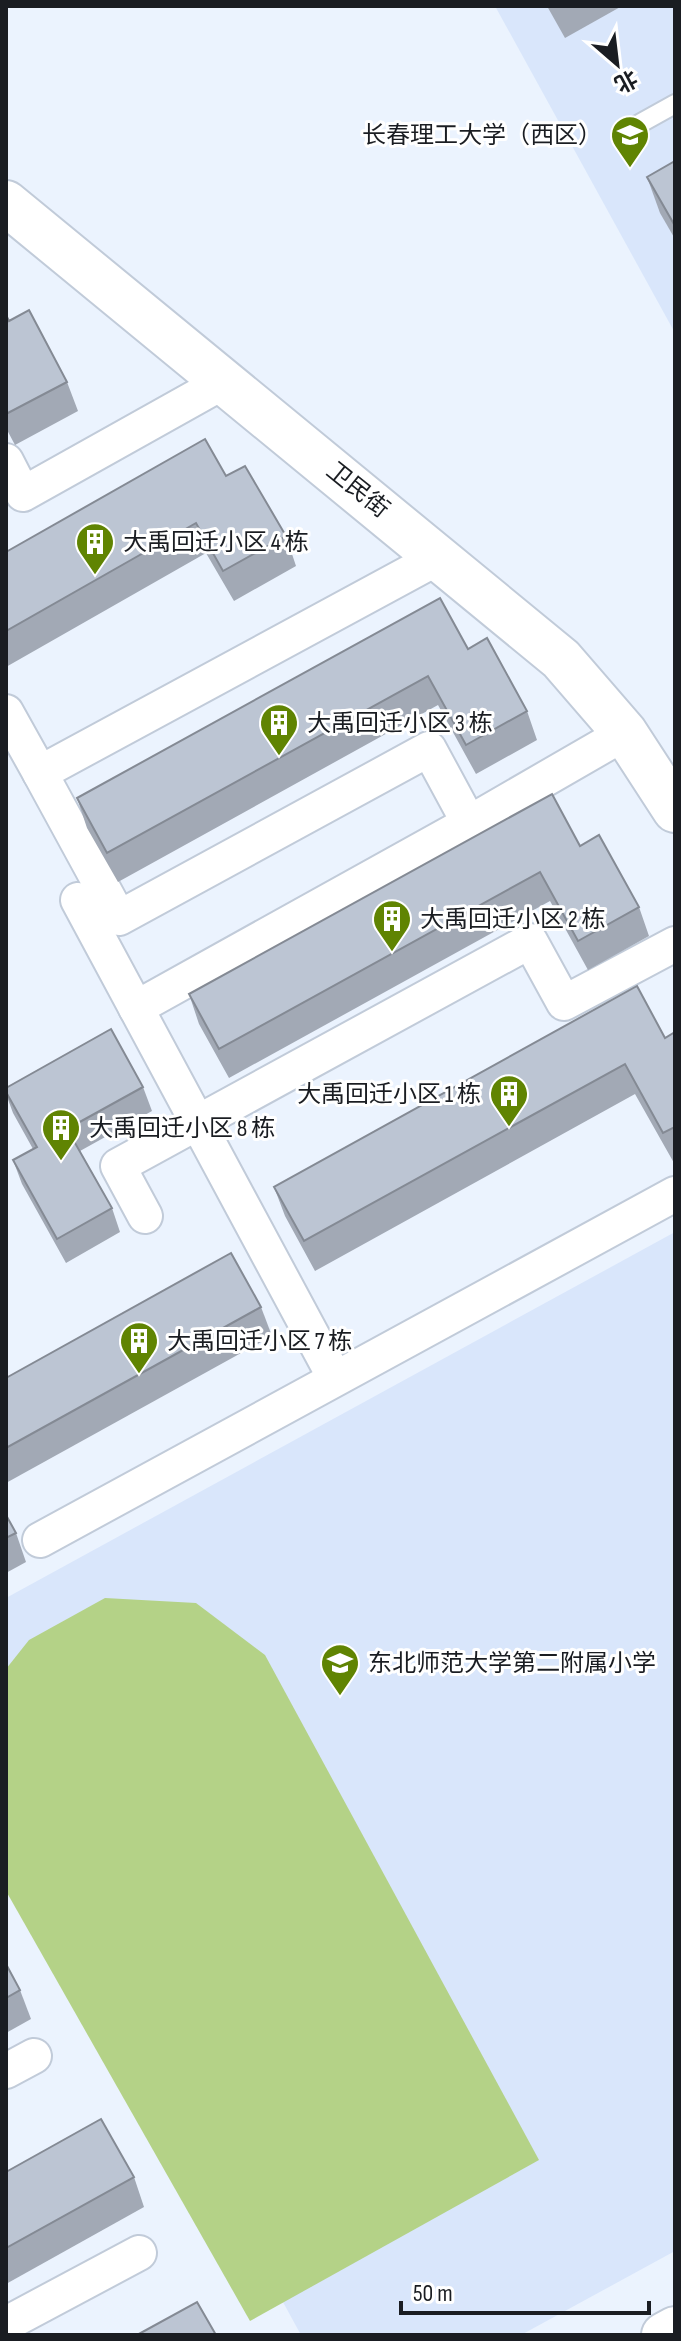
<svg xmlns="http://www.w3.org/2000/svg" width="681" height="2341" font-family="'Sofia Sans Condensed','Noto Sans SC',sans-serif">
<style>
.built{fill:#d9e6fb}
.green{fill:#b4d287}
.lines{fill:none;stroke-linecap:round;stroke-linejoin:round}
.service-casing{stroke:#c1cbd9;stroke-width:22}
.minor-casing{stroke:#c1cbd9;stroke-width:38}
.tertiary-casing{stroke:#c1cbd9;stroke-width:48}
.secondary-casing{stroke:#c1cbd9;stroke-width:48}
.service{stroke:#fff;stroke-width:18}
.minor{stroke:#fff;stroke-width:34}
.tertiary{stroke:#fff;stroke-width:44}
.secondary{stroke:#fff;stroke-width:44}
.wall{fill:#a2a9b5}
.building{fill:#bcc5d3;stroke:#848a94;stroke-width:2}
.labels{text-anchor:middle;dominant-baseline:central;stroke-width:6;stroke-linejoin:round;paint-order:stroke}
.poi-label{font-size:24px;fill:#1a1d22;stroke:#fff;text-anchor:start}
.street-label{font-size:24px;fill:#1a1d22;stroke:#fff}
</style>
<rect width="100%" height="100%" fill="#ebf3fe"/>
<g class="built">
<path d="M495,6h180v327z"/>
<path d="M675,1232v1019l-154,84h-220l-295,-539v-198z"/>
</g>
<path class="green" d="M105,1598l91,5 69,52 274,505 -289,161 -244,-430v-222l23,-29z"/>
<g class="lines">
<g class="service-casing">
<path id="service" d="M639,124l36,-20"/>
</g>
<g class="minor-casing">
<g id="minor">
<path d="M6,461l17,33 202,-113"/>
<path d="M439,557l-399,216 79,145 310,-169 40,74"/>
<path d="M6,712l34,61"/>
<path d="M78,900l257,478"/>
<path d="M136,1008l333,-185 156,-90"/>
<path d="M145,1216l-27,-50 412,-225 34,62 111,-59"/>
<path d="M40,1540l635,-346"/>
<path d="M6,2071l28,-15"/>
<path d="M6,2324l133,-71"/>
</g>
</g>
<g class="tertiary-casing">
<path id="tertiary" d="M6,203l555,456 64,74 50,77"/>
</g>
<g class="secondary-casing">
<path id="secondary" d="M664,2335l11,-6"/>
</g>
<use href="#service" class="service"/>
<use href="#minor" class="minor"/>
<use href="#tertiary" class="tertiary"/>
<use href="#secondary" class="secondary"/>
</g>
<g class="wall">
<path d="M547,6h75l-57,32z"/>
<path d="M675,161v78l-15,-26 -13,-36z"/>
<path d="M6,315l3,6 58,61 11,29 -63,34 -9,-17z"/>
<path d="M226,476l60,60 10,30 -62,35 -28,-48 -200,114v-115z"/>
<path d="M468,649l59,62 10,29 -61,34 -38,-69 -320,177 -31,-54 -10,-30z"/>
<path d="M580,846l59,61 10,29 -61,34 -38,-69 -321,177 -30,-54 -10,-30z"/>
<path d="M675,1032v130l-1,1 -39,-69 -320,177 -30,-55 -11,-29 391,-149z"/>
<path d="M143,1087l9,24 -72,40 32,57 8,24 -54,31 -44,-79 -9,-24 20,-11 -20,-36 -7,-19v-6z"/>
<path d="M261,1307l11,29 -266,147v-105z"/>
<path d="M6,1515l10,18 10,29 -20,11z"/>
<path d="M6,1964l14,26 11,29 -25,14z"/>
<path d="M6,2172l128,5 10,30 -138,77z"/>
</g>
<g class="building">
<path d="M675,161v65l-28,-49z"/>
<path d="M29,310l38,72 -61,32v-99l3,6z"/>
<path d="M205,439l21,37 19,-10 41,70 -63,35 -27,-48 -190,108v-79z"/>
<path d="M440,598l28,51 19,-11 40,73 -61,34 -38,-69 -321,177 -30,-55z"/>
<path d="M552,794l28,52 19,-11 40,72 -61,34 -38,-69 -321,177 -30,-55z"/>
<path d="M637,986l28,52 10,-6v95l-12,6 -38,-69 -321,177 -30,-54z"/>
<path d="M111,1029l32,58 -76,42 45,79 -55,31 -44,-79 24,-13 -31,-55v-4z"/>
<path d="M231,1253l30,54 -255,141v-70z"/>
<path d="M6,1515l10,18 -10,5z"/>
<path d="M6,1964l14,26 -14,8z"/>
<path d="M101,2119l33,58 -128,71v-76z"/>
<path d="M197,2302l19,33h-79z"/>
</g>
<defs>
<g id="university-pin" transform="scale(2)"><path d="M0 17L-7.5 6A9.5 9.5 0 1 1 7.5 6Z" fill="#608402" stroke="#fff"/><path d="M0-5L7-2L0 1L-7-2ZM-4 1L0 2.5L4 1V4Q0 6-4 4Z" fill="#fff"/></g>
<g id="building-pin" transform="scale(2)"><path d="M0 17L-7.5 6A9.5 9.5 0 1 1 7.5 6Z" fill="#608402" stroke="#fff"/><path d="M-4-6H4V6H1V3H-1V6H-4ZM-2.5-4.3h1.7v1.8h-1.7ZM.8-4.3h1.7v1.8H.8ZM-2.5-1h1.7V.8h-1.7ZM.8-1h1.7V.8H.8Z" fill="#fff"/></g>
<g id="school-pin" transform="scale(2)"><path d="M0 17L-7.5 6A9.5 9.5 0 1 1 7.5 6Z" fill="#608402" stroke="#fff"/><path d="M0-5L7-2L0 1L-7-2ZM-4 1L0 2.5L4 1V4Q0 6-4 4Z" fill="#fff"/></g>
</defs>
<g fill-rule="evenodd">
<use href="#university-pin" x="630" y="135"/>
<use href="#building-pin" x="95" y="542"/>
<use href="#building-pin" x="279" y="723"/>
<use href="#building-pin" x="392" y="919"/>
<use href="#building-pin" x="509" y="1094"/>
<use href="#building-pin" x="61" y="1128"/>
<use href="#building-pin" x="139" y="1341"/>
<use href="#school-pin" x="340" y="1663"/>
</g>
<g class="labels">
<g class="poi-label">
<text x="602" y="135" text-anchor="end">长春理工大学（西区）</text>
<text x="123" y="542">大禹回迁小区 4 栋</text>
<text x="307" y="723">大禹回迁小区 3 栋</text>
<text x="420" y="919">大禹回迁小区 2 栋</text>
<text x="481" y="1094" text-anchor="end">大禹回迁小区 1 栋</text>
<text x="89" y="1128">大禹回迁小区 8 栋</text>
<text x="167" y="1341">大禹回迁小区 7 栋</text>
<text x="368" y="1663">东北师范大学第二附属小学</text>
</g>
<g class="street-label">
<text transform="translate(358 490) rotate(39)">卫民街</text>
</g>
</g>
<rect width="681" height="2341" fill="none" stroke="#1a1d22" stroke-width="16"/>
<g transform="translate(617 64) rotate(152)" stroke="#ffffff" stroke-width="6" paint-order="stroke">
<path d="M0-6L14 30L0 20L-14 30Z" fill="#1a1d22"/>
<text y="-12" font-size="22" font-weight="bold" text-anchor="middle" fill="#1a1d22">北</text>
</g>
<path d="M401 2301v12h248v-12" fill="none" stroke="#1a1d22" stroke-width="4"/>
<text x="413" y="2301" font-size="24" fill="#1a1d22" stroke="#ffffff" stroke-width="6" paint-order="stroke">50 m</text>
</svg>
